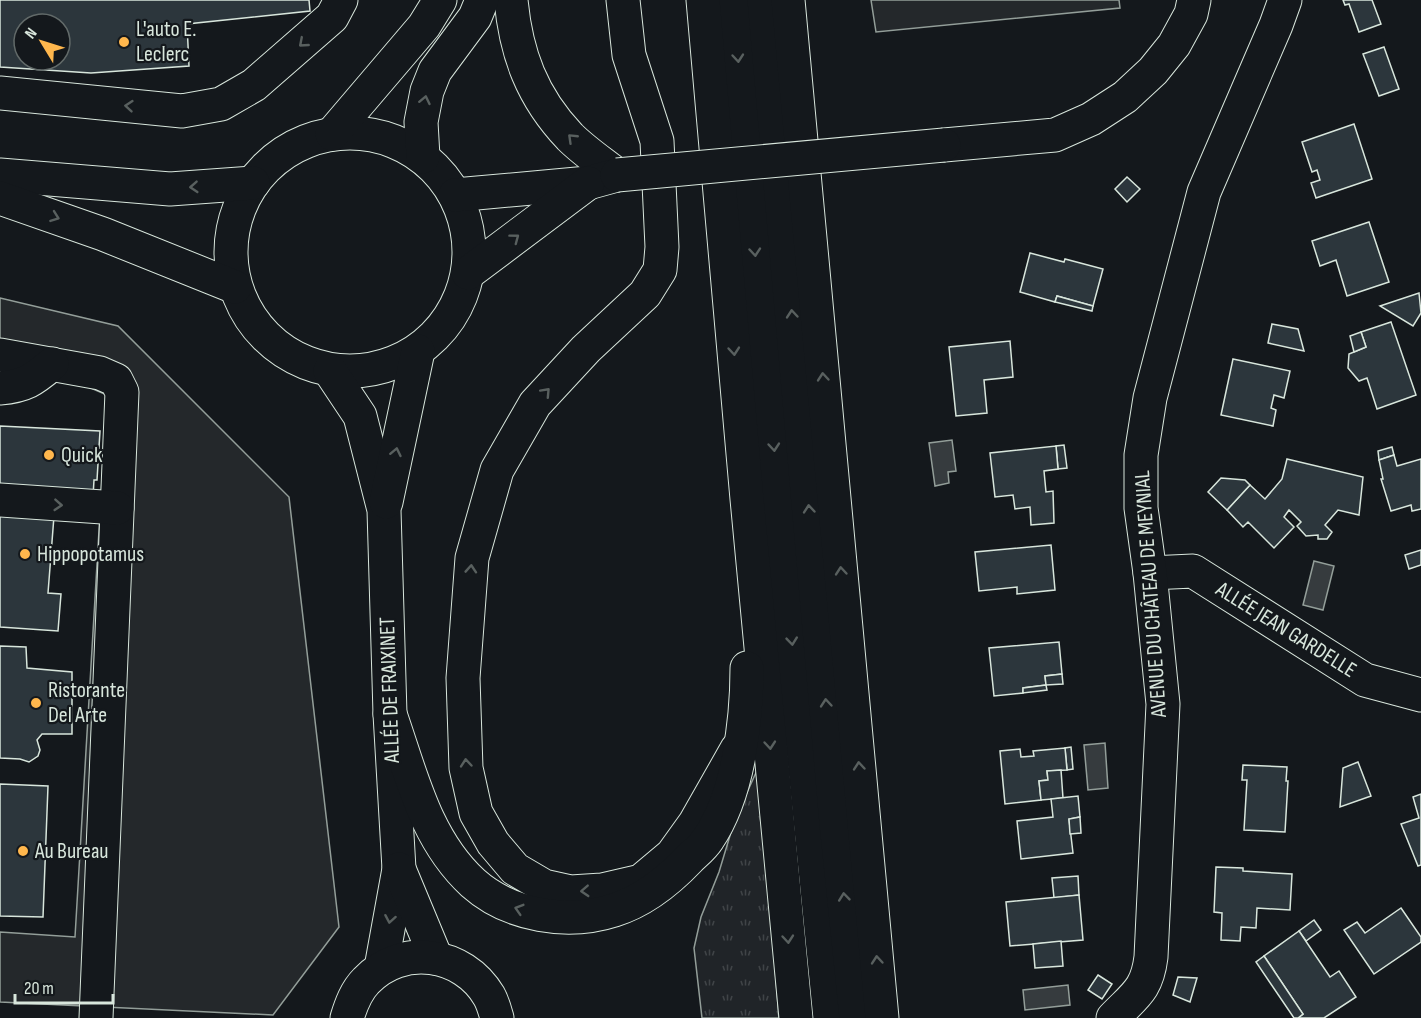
<svg xmlns="http://www.w3.org/2000/svg" width="1421" height="1018" font-family="'Sofia Sans Condensed',sans-serif">
<style>
.grass{fill:url(#grass-tufts);stroke:#939e99;stroke-width:1.5}
.parking{fill:#24282b;stroke:#939e99;stroke-width:1.5}
.water{fill:#363b3e;stroke:#939e99;stroke-width:1.5}
.building{fill:#2c363c;stroke:#d8e6dc;stroke-width:1.5;fill-rule:evenodd}
.lines{fill:none;stroke-linecap:round;stroke-linejoin:round}
.minor-casing{stroke:#d8e6dc;stroke-width:35}
.major-casing{stroke:#d8e6dc;stroke-width:35}
.minor{stroke:#14181c;stroke-width:33}
.major{stroke:#14181c;stroke-width:33}
.minor-bridge-casing{stroke:#d8e6dc;stroke-width:35;stroke-linecap:butt}
.minor-bridge{stroke:#14181c;stroke-width:33}
.oneway{stroke:#59605f}
.poi-dot{fill:#ffb74d;stroke:#14181c;stroke-width:2}
.labels{text-anchor:middle;dominant-baseline:central;stroke-width:4.5;stroke-linejoin:round;paint-order:stroke}
.poi-label{font-size:22px;fill:#d8e6dc;stroke:#14181c;text-anchor:start}
.street-label{font-size:22px;fill:#d8e6dc;stroke:#14181c}
</style>
<defs>
<pattern id="grass-tufts" width="24" height="20" patternUnits="userSpaceOnUse" patternTransform="scale(1.5)"><rect width="24" height="20" fill="#202428"/><path d="M3 7l-1-3M5 7V3M7 7l1-3M15 17l-1-3M17 17v-4M19 17l1-3" fill="none" stroke="#404447"/></pattern>
</defs>
<rect width="100%" height="100%" fill="#14181c"/>
<path class="grass" d="M759,766l20,252h-77l-8,-70 7,-31 18,-45 16,-53z"/>
<g class="parking">
<path d="M871,0h248l1,8 -244,24z"/>
<path d="M0,298l118,28 171,171 50,430 -66,88 -273,-13v-70l75,5 32,-542 -107,-46z"/>
</g>
<g class="water">
<path d="M952,440l4,31 -8,1 1,11 -14,3 -6,-43z"/>
<path d="M1314,561l20,5 -11,44 -20,-5z"/>
<path d="M1105,743l3,45 -20,2 -4,-45z"/>
<path d="M1068,985l2,20 -45,5 -2,-20z"/>
</g>
<g class="building">
<path d="M0,0h309l1,11 -123,13 2,42 -98,7 -91,-6zM24,24h36v36h-36z"/>
<path d="M1343,0h29l9,24 -22,8 -10,-28 -4,1z"/>
<path d="M1384,47l15,42 -20,7 -16,-42z"/>
<path d="M1354,124l18,55 -56,19 -5,-15 9,-3 -3,-10 -5,2 -10,-30z"/>
<path d="M1127,177l13,12 -13,13 -12,-13z"/>
<path d="M1369,222l20,60 -42,14 -11,-36 -16,6 -8,-25z"/>
<path d="M1030,253l34,9 1,-3 38,10 -10,37 -36,-10 -2,6 -35,-10z"/>
<path d="M1419,293l2,20 -8,13 -33,-20z"/>
<path d="M1057,296l36,10 -1,5 -37,-9z"/>
<path d="M1391,322l25,73 -39,14 -10,-31 -8,3 -11,-13 1,-14 17,-7 -5,-15z"/>
<path d="M1272,324l26,5 6,22 -36,-8z"/>
<path d="M1361,332l5,15 -12,5 -4,-16z"/>
<path d="M1010,341l3,36 -29,3 3,33 -31,3 -7,-69z"/>
<path d="M1233,359l57,12 -6,27 -10,-3 -3,13 5,2 -3,16 -52,-11z"/>
<path d="M0,426l100,5 -3,49h-3l-1,17 -93,-5z"/>
<path d="M1064,445l3,23 -9,1 -2,-23z"/>
<path d="M1056,446l2,23 -14,2 2,21 7,-1 1,32 -23,2 -1,-18 -15,2 -2,-14 -18,2 -5,-44z"/>
<path d="M1392,447l2,8 -15,5 -1,-9z"/>
<path d="M1394,455l3,11 24,-7v50l-9,2 -1,-6 -20,6 -10,-32h2l-4,-19z"/>
<path d="M1287,459l76,18 -4,38 -21,-5 -13,15 7,7 -5,7h-9v-4l-12,1 -9,-10 4,-4 -12,-12 -5,7 10,10 -20,21 -26,-26 -5,5 -16,-17 23,-25 15,14 17,-20z"/>
<path d="M1221,478l24,2 5,5 -23,25 -19,-18z"/>
<path d="M0,512l54,4 -6,77 13,1 -3,37 -58,-4z"/>
<path d="M1051,545l4,45 -38,4v-7l-38,4 -4,-39z"/>
<path d="M1421,550v15l-12,4 -4,-14z"/>
<path d="M1059,642l3,32 -17,2 1,9 -23,3v5l-29,3 -5,-48z"/>
<path d="M0,646l26,1 1,21 45,4v62h-30l-5,6 3,10 -2,6 -9,6 -9,-3 -20,-1z"/>
<path d="M1062,674l1,10 -17,1 -1,-9z"/>
<path d="M1046,685l1,5 -24,3v-5z"/>
<path d="M1071,747l2,22 -6,1 -2,-22z"/>
<path d="M1065,748l2,22 -20,1 1,9 -9,1 2,19 -36,4 -5,-53 20,-2 1,8 13,-1 -1,-5z"/>
<path d="M1358,762l13,34 -31,11 3,-39z"/>
<path d="M1243,765l44,2 -1,14h2l-3,51 -41,-2 3,-50h-5z"/>
<path d="M1061,770l2,28 -22,2 -2,-19 9,-1 -1,-9z"/>
<path d="M0,784l48,2 -5,131 -43,-1z"/>
<path d="M1421,794v71l-3,1 -17,-42 18,-6 -6,-21z"/>
<path d="M1078,796l2,21 -11,2 4,34 -52,6 -4,-38 36,-4 -2,-18z"/>
<path d="M1080,817l1,16 -11,1 -1,-15z"/>
<path d="M1216,867l27,1v3l49,3 -2,36 -33,-2 -1,20 -15,-1 -1,14 -19,-1 1,-27 -8,-1z"/>
<path d="M1078,876l1,19 -25,3 -2,-20z"/>
<path d="M1079,895l4,45 -73,6 -4,-44z"/>
<path d="M1401,908l20,29v5l-47,32 -30,-44 13,-8 8,11z"/>
<path d="M1314,920l7,10 -15,11 -7,-10z"/>
<path d="M1299,931l31,46 9,-6 17,26 -32,21h-26l5,-4 -39,-58z"/>
<path d="M1061,941l2,25 -28,2 -2,-24z"/>
<path d="M1264,956l39,58 -5,4h-4l-38,-56z"/>
<path d="M1098,975l14,9 -10,15 -14,-9z"/>
<path d="M1178,977l19,1 -7,24 -17,-7z"/>
</g>
<g class="lines">
<g class="minor-casing">
<g id="minor">
<path d="M511,0c5,54 21,97 59,137 14,14 32,26 47,38"/>
<path d="M623,0l6,55 28,86 5,106 -2,23 -15,24 -59,55 -51,55 -38,66 -25,88 -9,120 3,90 10,45 17,30 22,26 29,17 27,6 31,-2 39,-9 31,-26 23,-32 42,-74"/>
<path d="M733,0l59,640 38,378"/>
<path d="M764,0l72,824 20,194"/>
<path d="M0,93l182,18 39,-7 33,-19 78,-68 9,-17"/>
<circle cx="350" cy="252" r="119"/>
<path d="M332,134l92,-108 16,-26"/>
<path d="M944,145l111,-10 36,-16 34,-22 28,-26 21,-26 17,-31 3,-14"/>
<path d="M423,157l-2,-35 6,-31 8,-20 40,-54 7,-17"/>
<path d="M0,175l170,14 83,-6"/>
<path d="M455,195l133,-12 29,-8"/>
<path d="M0,198l103,36 132,53"/>
<path d="M468,273l120,-90"/>
<path d="M0,355l100,18 16,7 6,12 -26,626"/>
<path d="M330,371l30,45 24,94 6,204 9,155 -18,99"/>
<path d="M0,388c25,-2 33,-8 52,-24"/>
<path d="M0,500l117,8"/>
<path d="M386,502l32,-151"/>
<path d="M1150,573l43,-2 172,109 56,15"/>
<path d="M399,869l37,89"/>
<path d="M347,1018c4,-13 9,-27 19,-37 36,-38 97,-29 123,15 4,7 6,15 8,22"/>
<path d="M1113,1018c22,-23 34,-28 38,-61l12,-253 -13,-131 -9,-65v-53l9,-57 54,-206 72,-167 9,-25"/>
</g>
</g>
<g class="major-casing">
<g id="major">
<path d="M703,0l44,499 49,519"/>
<path d="M788,0l94,1018"/>
<path d="M390,714c21,60 35,125 83,169 37,33 95,42 141,27 29,-9 55,-30 75,-51 6,-6 14,-12 19,-20 30,-44 39,-118 39,-171"/>
</g>
</g>
<use href="#minor" class="minor"/>
<use href="#major" class="major"/>
<g class="minor-bridge-casing">
<path id="minor-bridge" d="M617,175l327,-30"/>
</g>
<use href="#minor-bridge" class="minor-bridge"/>
</g>
<defs><path id="oneway-chevron" d="M-2-3.5L2.5 0L-2 3.5" fill="none" stroke-width="1.6" stroke-linecap="round" stroke-linejoin="round" transform="scale(1.5)"/></defs>
<g class="oneway">
<use href="#oneway-chevron" transform="translate(303 43) rotate(139)"/>
<use href="#oneway-chevron" transform="translate(738 58) rotate(85)"/>
<use href="#oneway-chevron" transform="translate(425 100) rotate(-78)"/>
<use href="#oneway-chevron" transform="translate(129 106) rotate(-175)"/>
<use href="#oneway-chevron" transform="translate(572 138) rotate(-136)"/>
<use href="#oneway-chevron" transform="translate(194 187) rotate(176)"/>
<use href="#oneway-chevron" transform="translate(55 217) rotate(20)"/>
<use href="#oneway-chevron" transform="translate(515 238) rotate(-37)"/>
<use href="#oneway-chevron" transform="translate(755 252) rotate(85)"/>
<use href="#oneway-chevron" transform="translate(792 314) rotate(-95)"/>
<use href="#oneway-chevron" transform="translate(734 351) rotate(85)"/>
<use href="#oneway-chevron" transform="translate(823 377) rotate(-95)"/>
<use href="#oneway-chevron" transform="translate(546 392) rotate(-47)"/>
<use href="#oneway-chevron" transform="translate(774 447) rotate(85)"/>
<use href="#oneway-chevron" transform="translate(396 452) rotate(-78)"/>
<use href="#oneway-chevron" transform="translate(58 505) rotate(4)"/>
<use href="#oneway-chevron" transform="translate(809 509) rotate(-95)"/>
<use href="#oneway-chevron" transform="translate(471 569) rotate(-86)"/>
<use href="#oneway-chevron" transform="translate(841 571) rotate(-95)"/>
<use href="#oneway-chevron" transform="translate(792 641) rotate(84)"/>
<use href="#oneway-chevron" transform="translate(826 703) rotate(-95)"/>
<use href="#oneway-chevron" transform="translate(770 745) rotate(85)"/>
<use href="#oneway-chevron" transform="translate(466 763) rotate(-95)"/>
<use href="#oneway-chevron" transform="translate(859 766) rotate(-95)"/>
<use href="#oneway-chevron" transform="translate(585 891) rotate(177)"/>
<use href="#oneway-chevron" transform="translate(844 897) rotate(-96)"/>
<use href="#oneway-chevron" transform="translate(519 909) rotate(-163)"/>
<use href="#oneway-chevron" transform="translate(390 919) rotate(100)"/>
<use href="#oneway-chevron" transform="translate(788 939) rotate(85)"/>
<use href="#oneway-chevron" transform="translate(877 960) rotate(-95)"/>
</g>
<g class="poi-dot">
<circle cx="124" cy="42" r="6"/>
<circle cx="49" cy="455" r="6"/>
<circle cx="25" cy="554" r="6"/>
<circle cx="36" cy="703" r="6"/>
<circle cx="23" cy="851" r="6"/>
</g>
<g class="labels">
<g class="poi-label">
<text x="136" y="29">L'auto E.<tspan x="136" dy="25">Leclerc</tspan></text>
<text x="61" y="455">Quick</text>
<text x="37" y="554">Hippopotamus</text>
<text x="48" y="690">Ristorante<tspan x="48" dy="25">Del Arte</tspan></text>
<text x="35" y="851">Au Bureau</text>
</g>
<g class="street-label">
<text transform="translate(1151 594) rotate(-94)">AVENUE DU CHÂTEAU DE MEYNIAL</text>
<text transform="translate(1286 630) rotate(32)">ALLÉE JEAN GARDELLE</text>
<text transform="translate(390 690) rotate(-92)">ALLÉE DE FRAIXINET</text>
</g>
</g>
<g transform="translate(42 42) rotate(308)"><circle r="28" fill="#14181c" stroke="#626a69" stroke-width="1.5"/>
<path d="M0-4.5L10 22L0 15L-10 22Z" fill="#ffb74d"/>
<text y="-9" font-size="16" font-weight="bold" text-anchor="middle" fill="#d8e6dc">N</text>
</g>
<path d="M15 994v9h98v-9" fill="none" stroke="#d8e6dc" stroke-width="3"/>
<text x="24" y="994" font-size="18" fill="#d8e6dc" stroke="#14181c" stroke-width="4.5" paint-order="stroke">20 m</text>
</svg>
